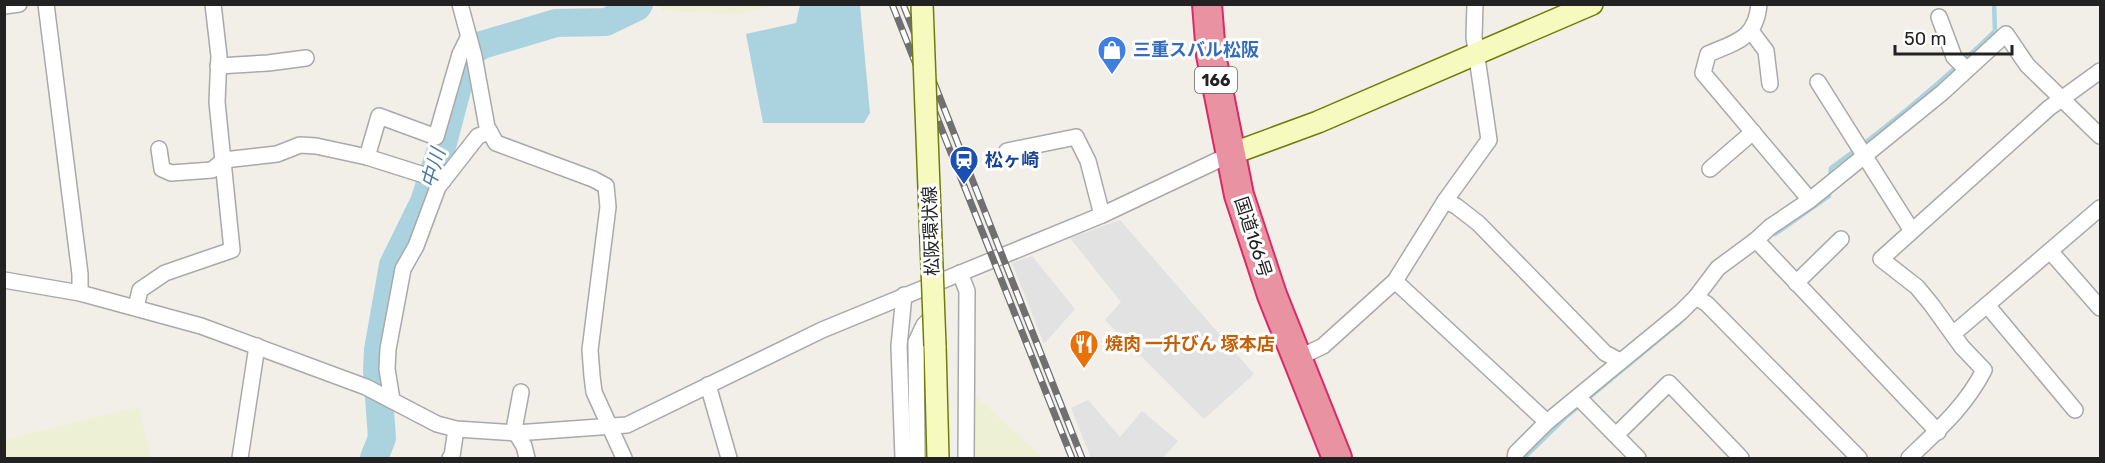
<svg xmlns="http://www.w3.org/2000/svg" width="2105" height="463" font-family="Rubik,'Noto Sans JP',sans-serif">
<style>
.farmland{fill:#eef0d5}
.parking{fill:#e2e2e2}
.water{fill:#aad3df}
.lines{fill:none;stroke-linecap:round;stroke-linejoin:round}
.stream{stroke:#aad3df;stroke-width:4.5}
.river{stroke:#aad3df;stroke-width:28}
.street-casing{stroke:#a9a9a9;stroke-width:18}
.secondary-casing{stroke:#707d05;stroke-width:24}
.highway-casing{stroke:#dc2a67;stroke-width:32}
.street{stroke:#fff;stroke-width:15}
.secondary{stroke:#f7fabf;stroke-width:21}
.highway{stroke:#e892a2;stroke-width:28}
.rail-casing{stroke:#707070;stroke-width:7}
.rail{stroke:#fff;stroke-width:4.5;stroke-dasharray:14;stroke-linecap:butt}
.secondary-bridge-casing{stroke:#707d05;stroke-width:24;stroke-linecap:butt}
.secondary-bridge{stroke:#f7fabf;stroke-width:21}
.labels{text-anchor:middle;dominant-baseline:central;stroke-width:6;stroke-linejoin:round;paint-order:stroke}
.shield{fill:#fff;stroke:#646464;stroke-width:1.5}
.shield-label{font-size:16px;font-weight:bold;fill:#222}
.shop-label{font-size:18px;font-weight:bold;fill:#366cbe;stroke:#fff;text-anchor:start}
.transit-label{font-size:18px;font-weight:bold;fill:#164399;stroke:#fff;text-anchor:start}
.street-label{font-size:18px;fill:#222;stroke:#fff}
.food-label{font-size:18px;font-weight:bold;fill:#c56008;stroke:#fff;text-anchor:start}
.water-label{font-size:20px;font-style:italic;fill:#4a7aab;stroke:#fff}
</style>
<rect width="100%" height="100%" fill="#f2efe9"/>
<g class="farmland">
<path d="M662,5v-1l114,1 -38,9 -76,-3z"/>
<path d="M974,394l69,64h-70z"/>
<path d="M139,407l12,51h-146v-19z"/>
</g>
<g class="parking">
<path d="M1120,220l134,154 -50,45 -99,-99 16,-18 -51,-64z"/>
<path d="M1032,256l43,53 -31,35 -32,-81z"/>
<path d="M1088,400l32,37 22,-26 36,30 -15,17h-72l-20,-50z"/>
</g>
<path class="water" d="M800,5h60l10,108 -6,10h-101l-17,-89 50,-11z"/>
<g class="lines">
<g class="stream">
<path d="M1830,178l1,-10c58,-42 112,-87 164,-137l-1,-27"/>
<path d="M1775,234l54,-38v-6"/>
<path d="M1524,458l44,-43 112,-93"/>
</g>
<path class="river" d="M374,458l8,-20 -5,-68 1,-20 15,-85 31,-63 19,-59 23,-87 16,-11 74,-22 50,-1 31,-15 2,-3"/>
<g class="street-casing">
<g id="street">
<path d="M46,4l34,270v19"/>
<path d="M460,4l14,52 13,71 9,16 97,36 13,7 2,21 -18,143 2,26 2,16 30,66"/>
<path d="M1759,4c-3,35 -23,38 -51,50l-5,19 107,127 133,-108 63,-58 21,31 73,71"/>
<path d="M4,6l15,-2"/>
<path d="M1939,17l15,40 12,12"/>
<path d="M1751,31l15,20 4,33"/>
<path d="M218,66l50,-3 38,-5"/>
<path d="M1818,82l94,149"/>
<path d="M159,149l3,20 9,4 41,-3 12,-10 53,-6 23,-9 16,1 51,11 76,24"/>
<path d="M1007,151l69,-14 12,24 14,54"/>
<path d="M367,157l12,-41 57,21 24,-83 8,-16"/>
<path d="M1710,169l43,-37"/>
<path d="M1445,201l11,5 22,17 127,130 15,8"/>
<path d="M1756,240l182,192"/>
<path d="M2050,251l50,57"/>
<path d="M960,273l7,18 -1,167"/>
<path d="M4,280l76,13 121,33 165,61 71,37 19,5 60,4 111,-8 195,-95 280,-115 129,-61"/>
<path d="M1395,281l152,141"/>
<path d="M1796,283l45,-44"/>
<path d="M1696,297l11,7 152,154"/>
<path d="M1987,305l88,105"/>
<path d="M136,307l4,-17 25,-17 67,-23 -15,-148 2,-46 -6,-52"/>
<path d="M1953,334l147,-126"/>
<path d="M1298,358l25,-12 72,-65 50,-80 44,-61 -15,-103 1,-33"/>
<path d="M708,385l21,73"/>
<path d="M521,392l-6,32 1,9 8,13 3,12"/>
<path d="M1578,397l60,61"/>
<path d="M392,400l-5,-31 1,-20 15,-80 13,-23 22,-59 40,-51 12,-4"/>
<path d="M1616,435l53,-52 72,75"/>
<path d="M240,458l17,-112"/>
<path d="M450,458l2,-2 4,-27"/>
<path d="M903,458l-4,-112 5,-51"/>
<path d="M917,458l-1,-116 8,-17 10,-10"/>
<path d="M1515,458l1,-5 31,-31 134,-110 15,-15 22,-29 38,-28 14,-13 40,-27"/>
<path d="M1909,458c28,-27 57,-52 75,-88l-22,-23 -31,-43 -14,-17 -36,-28 168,-151 51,-37"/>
</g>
</g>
<g class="secondary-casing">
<g id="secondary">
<path d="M1231,154l87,-32 274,-118"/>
<path d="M935,346l3,112"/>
</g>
</g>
<g class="highway-casing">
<path id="highway" d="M1207,4l4,51 28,140 33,100 65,163"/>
</g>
<use href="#street" class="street"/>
<use href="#secondary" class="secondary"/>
<use href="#highway" class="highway"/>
<g class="rail-casing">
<g id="rail">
<path d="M892,4l180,454"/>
<path d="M903,4l179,454"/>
</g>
</g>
<use href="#rail" class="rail"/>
<g class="secondary-bridge-casing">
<path id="secondary-bridge" d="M922,4l13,342"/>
</g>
<use href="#secondary-bridge" class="secondary-bridge"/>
</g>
<defs>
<g id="shop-pin" transform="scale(1.5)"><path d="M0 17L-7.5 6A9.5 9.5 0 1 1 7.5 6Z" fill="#3f7fe0" stroke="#fff"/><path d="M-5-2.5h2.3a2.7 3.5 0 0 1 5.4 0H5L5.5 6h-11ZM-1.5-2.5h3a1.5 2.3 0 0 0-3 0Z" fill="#fff"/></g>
<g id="station-pin" transform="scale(1.5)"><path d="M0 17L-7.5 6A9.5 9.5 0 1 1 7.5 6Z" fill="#1a4fb4" stroke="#fff"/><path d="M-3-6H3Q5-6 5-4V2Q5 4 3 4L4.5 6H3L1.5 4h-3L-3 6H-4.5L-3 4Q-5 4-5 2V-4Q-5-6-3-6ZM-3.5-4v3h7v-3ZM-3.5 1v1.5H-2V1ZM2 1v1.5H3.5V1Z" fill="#fff"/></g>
<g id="restaurant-pin" transform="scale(1.5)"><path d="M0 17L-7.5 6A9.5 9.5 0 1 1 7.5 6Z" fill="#e8710a" stroke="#fff"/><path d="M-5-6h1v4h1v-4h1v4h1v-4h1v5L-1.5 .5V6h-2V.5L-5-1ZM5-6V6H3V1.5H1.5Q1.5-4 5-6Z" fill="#fff"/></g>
</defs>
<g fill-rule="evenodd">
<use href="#shop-pin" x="1112" y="50"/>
<use href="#station-pin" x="964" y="160"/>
<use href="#restaurant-pin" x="1084" y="344"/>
</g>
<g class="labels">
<rect class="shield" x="1195" y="67" width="42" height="26" rx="4.5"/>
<g class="shield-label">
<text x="1216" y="80">166</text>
</g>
<g class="shop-label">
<text x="1133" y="50">三重スバル松阪</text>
</g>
<g class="transit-label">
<text x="985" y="160">松ヶ崎</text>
</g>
<g class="street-label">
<text transform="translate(931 231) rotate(-92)">松阪環状線</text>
<text transform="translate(1253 237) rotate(72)">国道166号</text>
</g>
<g class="food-label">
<text x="1105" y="344">焼肉 一升びん 塚本店</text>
</g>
<g class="water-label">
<text transform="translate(433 168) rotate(-74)">中川</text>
</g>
</g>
<rect width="2105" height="463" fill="none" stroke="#222222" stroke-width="12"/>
<path d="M1895 45v9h117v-9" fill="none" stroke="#222222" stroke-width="3"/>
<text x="1904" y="45" font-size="18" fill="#222222" stroke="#ffffff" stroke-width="4.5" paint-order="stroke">50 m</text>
</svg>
